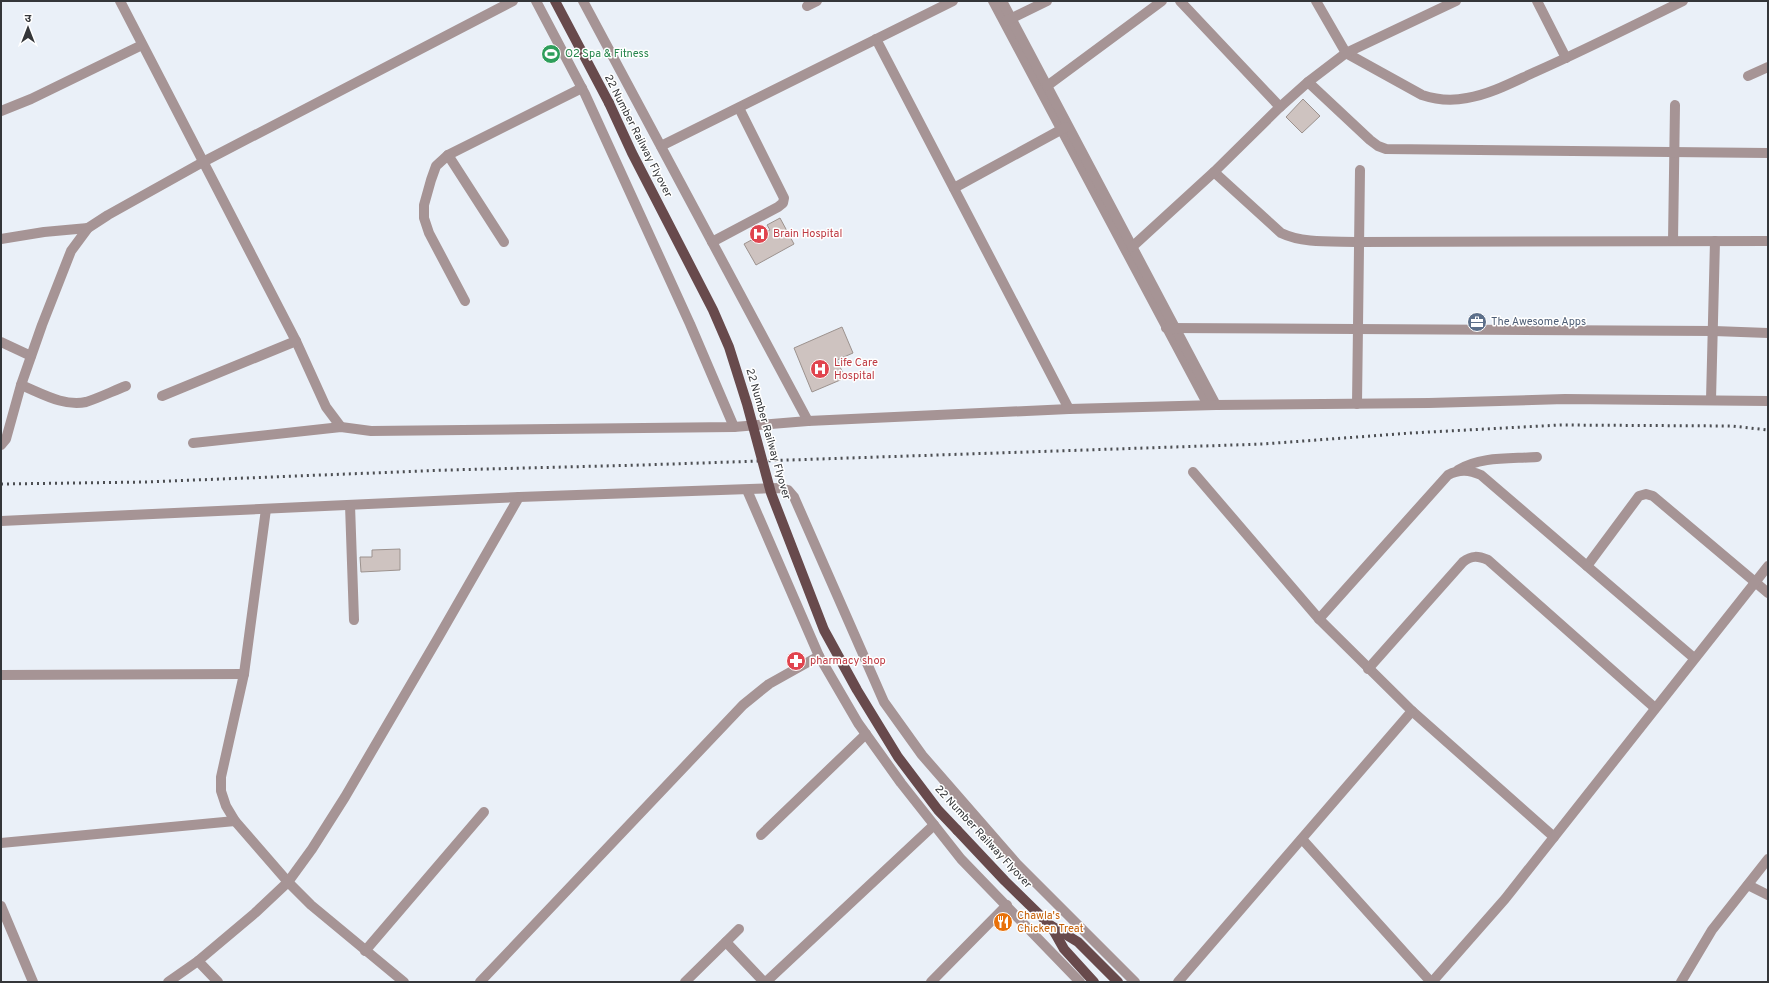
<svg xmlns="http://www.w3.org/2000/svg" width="1769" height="983" font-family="Overpass,'Noto Sans Devanagari',sans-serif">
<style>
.building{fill:#cec3c0;stroke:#9c928e}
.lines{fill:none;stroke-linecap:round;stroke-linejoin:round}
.minor{stroke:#a69495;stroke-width:10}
.major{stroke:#684a4c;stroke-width:10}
.rail{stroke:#4c4e52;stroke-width:3;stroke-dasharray:2 4;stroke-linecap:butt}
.major-bridge{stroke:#684a4c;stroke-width:10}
.labels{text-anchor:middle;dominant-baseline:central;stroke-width:3;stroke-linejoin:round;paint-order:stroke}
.leisure-label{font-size:11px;fill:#27864d;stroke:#fff;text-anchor:start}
.street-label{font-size:11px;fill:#343639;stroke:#fff}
.health-label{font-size:11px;fill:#be3a42;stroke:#fff;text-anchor:start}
.service-label{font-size:11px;fill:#4e5e75;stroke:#fff;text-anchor:start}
.food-label{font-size:11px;fill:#c56008;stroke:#fff;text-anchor:start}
</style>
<rect width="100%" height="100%" fill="#eaf0f8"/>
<g class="building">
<path d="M1303,99l17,17 -18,17 -16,-16z"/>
<path d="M780,218l14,26 -38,21 -12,-21 26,-14 -3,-5z"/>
<path d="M842,327l11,26 -16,7 8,18 -33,14 -18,-44z"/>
<path d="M400,549v21l-39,2 -1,-15h12v-7z"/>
</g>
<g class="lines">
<g class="minor">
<path d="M120,1l176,340 30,66 15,20"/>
<path d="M536,1l49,93 105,230 44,103"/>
<path d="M583,1l225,420"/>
<path d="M993,1l215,404"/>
<path d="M1002,1l214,404"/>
<path d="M1180,1l100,106"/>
<path d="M1316,1l30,52 76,42c15,5 30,6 45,3 24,-4 46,-16 68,-26 50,-22 99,-47 148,-71"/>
<path d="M1537,1l29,57"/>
<path d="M807,6l10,-5"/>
<path d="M1006,21l41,-20"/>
<path d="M876,39l193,370"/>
<path d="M1748,76l20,-9"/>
<path d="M1308,82l38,-29 110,-52"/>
<path d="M1047,86l115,-85"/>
<path d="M1,111l30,-12 111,-54"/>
<path d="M661,146l292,-145"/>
<path d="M448,155l56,87"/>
<path d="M1214,172l67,61c23,11 53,8 78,9l409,-1"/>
<path d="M954,188l112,-61"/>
<path d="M1,239l43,-7 44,-4"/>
<path d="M1673,241l2,-136"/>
<path d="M712,242l66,-35 5,-4 1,-5 -45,-90"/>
<path d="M1132,247l82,-75 66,-65 28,-25 62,58 8,6 8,3 382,4"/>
<path d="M465,301l-36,-68 -5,-15v-13l7,-25 5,-14 12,-11 134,-67"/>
<path d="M1166,328l548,3 54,2"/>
<path d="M1,342l30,14"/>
<path d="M21,385c20,8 43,22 65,17 13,-4 27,-11 40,-16"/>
<path d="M162,396l134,-55"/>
<path d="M1711,400l4,-159"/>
<path d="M1357,404l3,-234"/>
<path d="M193,443l148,-16 30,4 363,-4 74,-6 261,-12 147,-4 213,-2 136,-4 203,2"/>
<path d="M1,445l5,-6 15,-54 21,-60 29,-74 17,-23 20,-13 95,-53 310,-161"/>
<path d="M1458,470c23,-14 52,-11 79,-13"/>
<path d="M1193,472l126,147 93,92 142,126"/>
<path d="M747,490l72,166 39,67 43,60 60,76 119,123"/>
<path d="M350,505l4,115"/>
<path d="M266,509l-22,165 -23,103v14l5,15 9,15 53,61 23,23 93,77"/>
<path d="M1,521l518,-24 261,-9 8,2 6,7 90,205 38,53 95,109 118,118"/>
<path d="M1587,566l52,-70 7,-2 7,2 115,97"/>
<path d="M1319,619l129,-144c12,-6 21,-5 33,0l213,183"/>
<path d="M1368,669l95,-107c9,-7 15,-6 25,-2l167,148"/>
<path d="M1,675l243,-1"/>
<path d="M761,835l105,-101"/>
<path d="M1302,839l129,143"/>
<path d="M1,843l234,-22"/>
<path d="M1748,885l20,10"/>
<path d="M1,906l32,76"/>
<path d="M726,942l38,40"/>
<path d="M365,951l119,-139"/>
<path d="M198,961l20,21"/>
<path d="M168,982l30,-21 57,-48 33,-31 24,-33 33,-52 93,-159 81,-141"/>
<path d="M480,982l263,-277 26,-21 50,-28"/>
<path d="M685,982l54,-53"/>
<path d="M766,982l168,-157"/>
<path d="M931,982l76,-77"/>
<path d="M1178,982l234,-271"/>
<path d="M1432,982l73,-83 263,-333"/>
<path d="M1681,982l31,-52 56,-71"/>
</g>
<g class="major">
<path d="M555,1l54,102"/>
<path d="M957,830l48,51 45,44 28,17 40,40"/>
<path d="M1051,926l13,23 30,33"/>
</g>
<path class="rail" d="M1,484l144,-2 303,-12 194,-5 621,-21 148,-11 149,-8 172,1 36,4"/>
<path class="major-bridge" d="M609,103l23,50 81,157 16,37 18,57 24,89 53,137 33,60 41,67 40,53 19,20"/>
</g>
<defs>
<g id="stadium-disc" transform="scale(1)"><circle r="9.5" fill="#2e9e5b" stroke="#fff"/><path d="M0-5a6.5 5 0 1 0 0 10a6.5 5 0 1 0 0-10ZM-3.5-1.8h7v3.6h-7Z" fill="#fff"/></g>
<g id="hospital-disc" transform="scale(1)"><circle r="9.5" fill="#e0444e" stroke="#fff"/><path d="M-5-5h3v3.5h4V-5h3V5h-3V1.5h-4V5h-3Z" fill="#fff"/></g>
<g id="office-disc" transform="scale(1)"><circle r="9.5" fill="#5c6f8a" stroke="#fff"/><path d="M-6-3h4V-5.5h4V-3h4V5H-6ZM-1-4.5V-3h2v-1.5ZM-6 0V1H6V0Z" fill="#fff"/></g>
<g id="pharmacy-disc" transform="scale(1)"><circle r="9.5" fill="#e0444e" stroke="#fff"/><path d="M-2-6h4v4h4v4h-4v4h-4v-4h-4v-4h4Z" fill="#fff"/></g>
<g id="restaurant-disc" transform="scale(1)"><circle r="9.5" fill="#e8710a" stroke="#fff"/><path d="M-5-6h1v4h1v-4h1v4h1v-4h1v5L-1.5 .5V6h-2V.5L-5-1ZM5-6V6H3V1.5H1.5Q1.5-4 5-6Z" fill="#fff"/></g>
</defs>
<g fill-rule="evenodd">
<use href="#stadium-disc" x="551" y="54"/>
<use href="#hospital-disc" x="759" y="234"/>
<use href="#office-disc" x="1477" y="322"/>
<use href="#hospital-disc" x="820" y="369"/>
<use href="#pharmacy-disc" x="796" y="661"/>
<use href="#restaurant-disc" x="1003" y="922"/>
</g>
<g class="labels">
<g class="leisure-label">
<text x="565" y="54">O2 Spa &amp; Fitness</text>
</g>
<g class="street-label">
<text transform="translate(638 136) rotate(63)">22 Number Railway Flyover</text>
<text transform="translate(768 434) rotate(74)">22 Number Railway Flyover</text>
<text transform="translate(983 837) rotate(47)">22 Number Railway Flyover</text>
</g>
<g class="health-label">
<text x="773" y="234">Brain Hospital</text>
<text x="834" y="363">Life Care<tspan x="834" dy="13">Hospital</tspan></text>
<text x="810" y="661">pharmacy shop</text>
</g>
<g class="service-label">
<text x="1491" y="322">The Awesome Apps</text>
</g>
<g class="food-label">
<text x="1017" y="916">Chawla's<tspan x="1017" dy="13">Chicken Treat</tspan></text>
</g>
</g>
<rect width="1769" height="983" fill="none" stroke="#343639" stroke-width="4"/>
<g transform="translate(28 28)" stroke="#ffffff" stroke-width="3" paint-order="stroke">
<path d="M0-3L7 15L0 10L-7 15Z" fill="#343639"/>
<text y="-6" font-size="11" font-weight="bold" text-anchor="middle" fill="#343639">उ</text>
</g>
</svg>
